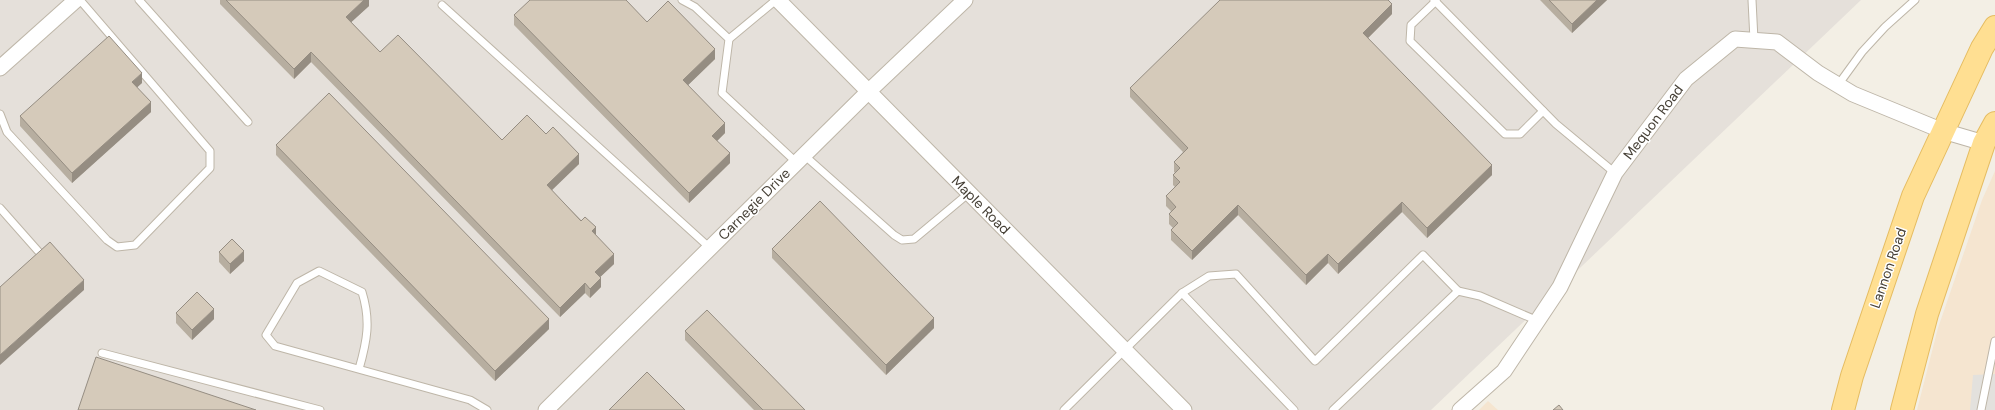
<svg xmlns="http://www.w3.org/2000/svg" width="1995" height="410" font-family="'DM Sans',sans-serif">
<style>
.commercial{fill:#f5e5d0}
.industrial{fill:#e5e0da}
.parking{fill:#e3e1dd}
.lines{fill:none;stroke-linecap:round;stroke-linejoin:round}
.lane-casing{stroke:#beb6a8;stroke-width:9}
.street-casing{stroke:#beb6a8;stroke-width:17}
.primary-casing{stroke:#e5bc61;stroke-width:24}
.lane{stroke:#fff;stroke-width:7}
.street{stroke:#fff;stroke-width:15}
.primary{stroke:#ffdf92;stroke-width:22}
.wall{fill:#b7aea0}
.shaded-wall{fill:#958d82}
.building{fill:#d5caba;stroke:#958d82}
.labels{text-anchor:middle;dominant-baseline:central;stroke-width:3;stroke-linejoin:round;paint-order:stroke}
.street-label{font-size:14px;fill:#453f35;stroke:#fff}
</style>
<rect width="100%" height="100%" fill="#f3efe5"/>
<g class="commercial">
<path d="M1995,171v239h-78l21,-82 44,-128z"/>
<path d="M1488,401l10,9h-19z"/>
</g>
<path class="industrial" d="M0,0h1861l-430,410h-1431z"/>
<path class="parking" d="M1995,374v36h-25l3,-35z"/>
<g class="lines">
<g class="lane-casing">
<g id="lane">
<path d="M139,0l109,122"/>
<path d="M682,0l13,7 34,32 -7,54 74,69"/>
<path d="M1434,0l122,124 59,49"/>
<path d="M1752,0l2,40"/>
<path d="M1436,1l-25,24 -1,16 95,93h15l23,-23"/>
<path d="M442,5l268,243"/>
<path d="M729,39l47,-39"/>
<path d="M1838,85l24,-33 23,-25 30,-27"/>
<path d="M0,114l7,18 100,108 10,7 18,-2 75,-77v-17l-130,-151"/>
<path d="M804,155l90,80 8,5 12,-1 55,-46"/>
<path d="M0,208l38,43"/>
<path d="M1182,293l112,117"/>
<path d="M102,353l218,57"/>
<path d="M359,369c8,-28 12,-48 3,-77l-43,-21 -22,12 -31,52 9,11 195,54 17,10"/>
<path d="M1064,410l118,-117 27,-17 27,-2 79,87 108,-106 35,36"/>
<path d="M1333,410l125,-119 22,5 58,25"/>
<path d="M1981,410l14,-69"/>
</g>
</g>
<g class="street-casing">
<g id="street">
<path d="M778,0l406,410"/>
<path d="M0,68l76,-68"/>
<path d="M546,410l322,-318 97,-92"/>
<path d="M1460,410l44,-39 56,-84 55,-114 71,-94 49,-40 42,3 41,31 35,21 90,37 41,12"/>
</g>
</g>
<g class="primary-casing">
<g id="primary">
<path d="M1843,410l9,-34 61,-180 69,-148 13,-21"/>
<path d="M1902,410l25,-96 57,-171 11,-20"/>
</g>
</g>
<use href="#lane" class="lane"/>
<use href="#street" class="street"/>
<use href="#primary" class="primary"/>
</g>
<g class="wall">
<path d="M220,0h149v6l-18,16 29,30 122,88 44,-6 33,30 -28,26 45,45 18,29 -14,13 1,10 -11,11 -5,-5 -25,24 -249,-255 -17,17 -74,-75z"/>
<path d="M1540,0h67l-35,33z"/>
<path d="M1392,14l-24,24 124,137 -65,63 -25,-26 -64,62 -10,-11 -22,22 -68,-70 -46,45 -21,-20v-10l2,-2 -4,-4v-10l2,-3 -5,-5v-10l9,-9 -2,-2v-10l2,-2 -1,-1v-10l9,-10 -53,-55v-9z"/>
<path d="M514,15l133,7 68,37 -27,26 37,48 -8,8 13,22 -41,40 -175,-178z"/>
<path d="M142,83l-5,4 14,25 -79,71 -52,-57v-10z"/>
<path d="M276,145l273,184 -54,52 -219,-226z"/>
<path d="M772,249l162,79 -48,47 -114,-117z"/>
<path d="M219,252l25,9 -14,13 -11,-12z"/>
<path d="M176,313l38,6 -22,21 -16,-17z"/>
<path d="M685,331l120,79h-51l-69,-70z"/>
</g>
<g class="shaded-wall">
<path d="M364,0h5v6l-23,21v-10z"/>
<path d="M1597,0h10l-35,33v-9z"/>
<path d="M1392,4v10l-29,29v-10z"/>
<path d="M715,49v10l-32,31v-10z"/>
<path d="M311,52v10l-17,17v-10z"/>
<path d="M142,73v10l-10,9v-10z"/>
<path d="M151,102v10l-79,71v-10z"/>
<path d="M725,123v10l-13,13v-10z"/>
<path d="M730,153v10l-41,40v-10z"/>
<path d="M579,154v10l-32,31v-10z"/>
<path d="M1492,165v10l-65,63v-10z"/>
<path d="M1402,202v10l-64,62v-10z"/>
<path d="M1238,205v10l-46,45v-9z"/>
<path d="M596,227v10l-4,-6z"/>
<path d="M244,251v10l-14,13v-10z"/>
<path d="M614,254v10l-19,18v-10z"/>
<path d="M1328,254v9l-22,22v-10z"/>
<path d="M601,278v9l-11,11v-9z"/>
<path d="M84,280v10l-84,75v-10z"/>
<path d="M585,283v10l-25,24v-9z"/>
<path d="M214,309v10l-22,21v-10z"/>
<path d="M934,318v10l-48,47v-10z"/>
<path d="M549,319v10l-54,52v-10z"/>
</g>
<g class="building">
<path d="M226,0h138l-18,17 34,35 18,-17 104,105 25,-25 19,19 7,-7 26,27 -32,31 34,36 4,-4 11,10 -4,4 22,23 -19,18 6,6 -11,11 -5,-6 -25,25 -249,-256 -17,17z"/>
<path d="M530,0h96l21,22 21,-21 47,48 -32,31 42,43 -13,13 18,17 -41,40 -175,-178z"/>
<path d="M1220,0h168l4,4 -29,29 129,132 -65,63 -25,-26 -64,62 -10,-10 -22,21 -68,-70 -46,46 -21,-21 7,-7 -9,-9 7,-7 -10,-11 14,-14 -7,-7 7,-7 -6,-6 14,-14 -58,-60z"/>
<path d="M1549,0h48l-25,24z"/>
<path d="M109,36l33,37 -10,9 19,20 -79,71 -52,-57z"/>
<path d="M329,93l220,226 -54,52 -219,-226z"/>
<path d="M820,201l114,117 -48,47 -114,-116z"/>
<path d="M232,239l12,12 -14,13 -11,-12z"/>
<path d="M50,242l34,38 -84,75v-68z"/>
<path d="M197,292l17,17 -22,21 -16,-17z"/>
<path d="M707,310l98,100h-42l-78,-79z"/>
<path d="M96,357l160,53h-178z"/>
<path d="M647,372l38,38h-76z"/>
<path d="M1559,405l4,5h-10z"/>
</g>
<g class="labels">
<g class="street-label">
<text transform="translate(1653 122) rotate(-53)">Mequon Road</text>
<text transform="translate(754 204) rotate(-45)">Carnegie Drive</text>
<text transform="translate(981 205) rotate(45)">Maple Road</text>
<text transform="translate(1888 268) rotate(-71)">Lannon Road</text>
</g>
</g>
</svg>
